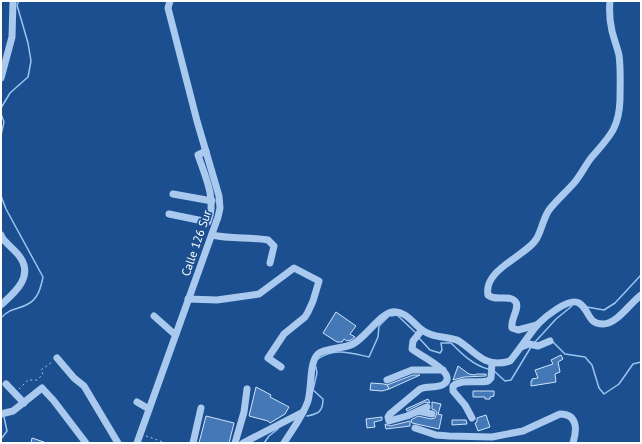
<svg xmlns="http://www.w3.org/2000/svg" width="642" height="444" font-family="'PT Sans',sans-serif">
<style>
.lines{fill:none;stroke-linecap:round;stroke-linejoin:round}
.stream{stroke:#9cc4f0;stroke-width:1.5}
.building{fill:#4478b7;stroke:#cfe3fa}
.path{stroke:#a9c9ee;stroke-width:1;stroke-dasharray:2 3;stroke-linecap:butt}
.minor{stroke:#a9c9ee;stroke-width:7}
.labels{text-anchor:middle;dominant-baseline:central;stroke-width:3.5;stroke-linejoin:round;paint-order:stroke}
.street-label{font-size:12px;fill:#fff;stroke:#1b4f8f}
</style>
<rect width="100%" height="100%" fill="#1b4f8f"/>
<g class="lines">
<g class="stream">
<path d="M1,108l9,-15 18,-16 3,-16 -3,-18 -11,-38 2,-4"/>
<path d="M1,114l3,8 -3,13"/>
<path d="M1,196l5,13 37,68c-2,10 -5,22 -15,27 -10,6 -17,3 -27,14"/>
<path d="M587,307l17,3 11,-7 26,-28"/>
<path d="M391,316l6,-1 19,18"/>
<path d="M419,338l11,12 10,3 2,-3 -1,-7h10c11,11 22,22 37,26"/>
<path d="M535,342l21,-23 16,-13"/>
<path d="M553,342l12,12 20,3 7,8 7,23 5,6 15,-10 14,-20 8,-2"/>
<path d="M318,359c16,-12 33,-6 51,-2l9,-20 1,-11 9,-9"/>
<path d="M494,371l11,10 6,-1 20,-33"/>
<path d="M307,416c11,-2 16,-4 16,-17l-10,-9 4,-17 -1,-6"/>
<path d="M1,439l6,-8 -3,-14"/>
<path d="M264,443l5,-7 9,-7"/>
</g>
</g>
<g class="building">
<path d="M336,312l20,14 -6,8 5,3 -4,3 -4,1 -3,-2 -2,3h-5l-14,-9z"/>
<path d="M561,355l2,4 -5,3 2,10 -5,2 1,8 -25,4v-5h1v-2l6,-1 -3,-8 18,-6 -2,-4z"/>
<path d="M458,366l11,8 6,1 1,-1h10v2l-22,1 -11,3z"/>
<path d="M413,375h7l-31,14 -2,-4z"/>
<path d="M371,383l13,1 3,1 2,4 -7,2 -12,-1z"/>
<path d="M256,387l15,8 -1,2 19,10 -4,7 -15,9 -2,-2 -19,-5z"/>
<path d="M473,391h21v5l-4,1v2h-5v-2h-12z"/>
<path d="M428,399l2,4 -5,-1 -18,9 -1,-2z"/>
<path d="M432,402l9,2 -3,10 4,1 -3,14 -27,-6 -1,-3 7,-4 13,3 4,-1 2,-5 -2,-3 -3,-1z"/>
<path d="M486,415l4,12 -12,4 -3,-8 2,-1v-4z"/>
<path d="M206,416l28,7 -5,20h-30z"/>
<path d="M382,417v3l-8,2 1,5 -8,1 -1,-9z"/>
<path d="M452,420h14l1,4 -15,1z"/>
<path d="M410,421v5l-24,3 -1,-5 5,2z"/>
<path d="M32,438l12,4v1h-13z"/>
</g>
<g class="lines">
<g class="path">
<path d="M19,389l9,-9h9l6,-6 -2,-4 11,-8"/>
<path d="M146,436l20,7"/>
</g>
<g class="minor">
<path d="M1,78l11,-41 1,-36"/>
<path d="M173,194l39,7"/>
<path d="M169,214l39,8c9,-22 -3,-46 -10,-67l8,-4"/>
<path d="M1,235l2,4c5,6 13,12 17,18 14,20 -6,36 -19,48"/>
<path d="M212,235c18,4 37,2 56,5l6,6 -4,17"/>
<path d="M188,299l29,1 42,-6 35,-26 25,13 -6,20 -5,11 -3,5 -21,17 -16,24 13,9"/>
<path d="M154,316l18,16 4,2"/>
<path d="M537,325l-19,5 -6,-2c-2,-9 9,-21 3,-27 -6,-7 -19,1 -27,-6 -5,-26 39,-39 49,-57 5,-9 6,-19 12,-28 7,-9 17,-18 25,-27 6,-7 11,-17 17,-25 18,-21 28,-29 29,-58 0,-14 1,-31 -1,-45 -2,-8 -5,-16 -7,-24 -2,-9 -3,-20 -2,-30"/>
<path d="M422,330l-9,11 -1,8c5,5 47,24 32,35 -7,5 -17,1 -24,5l-30,25 -2,3 1,4 18,-5 20,-9"/>
<path d="M521,347l8,-3 9,2 12,-5"/>
<path d="M57,358l17,20 10,8 34,57"/>
<path d="M387,380l25,-10h31"/>
<path d="M6,384l18,19"/>
<path d="M137,402l12,7"/>
<path d="M418,411l14,3"/>
<path d="M1,414l12,-3 29,-23 12,13 32,42"/>
<path d="M472,418l-7,-13 -12,-14v-5c9,-8 24,-2 35,-5l3,-3 1,-15"/>
<path d="M415,428l21,7 13,1 43,1 31,-6 37,-17c18,0 17,16 13,29"/>
<path d="M137,443l81,-226 2,-9 -1,-12 -22,-75 -29,-113 2,-7"/>
<path d="M193,443l8,-35"/>
<path d="M235,443l9,-31 3,-23"/>
<path d="M243,443l60,-31"/>
<path d="M284,443c8,-13 19,-27 24,-42 4,-13 1,-39 10,-47 6,-6 25,-5 35,-10 12,-6 27,-30 39,-32 13,-2 21,11 30,18 11,8 23,6 35,10 4,2 7,5 10,7 14,12 23,20 43,14 10,-12 18,-25 28,-37 7,-7 31,-27 41,-21 11,7 8,21 24,21 14,0 27,-21 38,-29"/>
</g>
</g>
<g class="labels">
<g class="street-label">
<text transform="translate(196 243) rotate(-71)">Calle 126 Sur</text>
</g>
</g>
<rect width="642" height="444" fill="none" stroke="#ffffff" stroke-width="4"/>
</svg>
